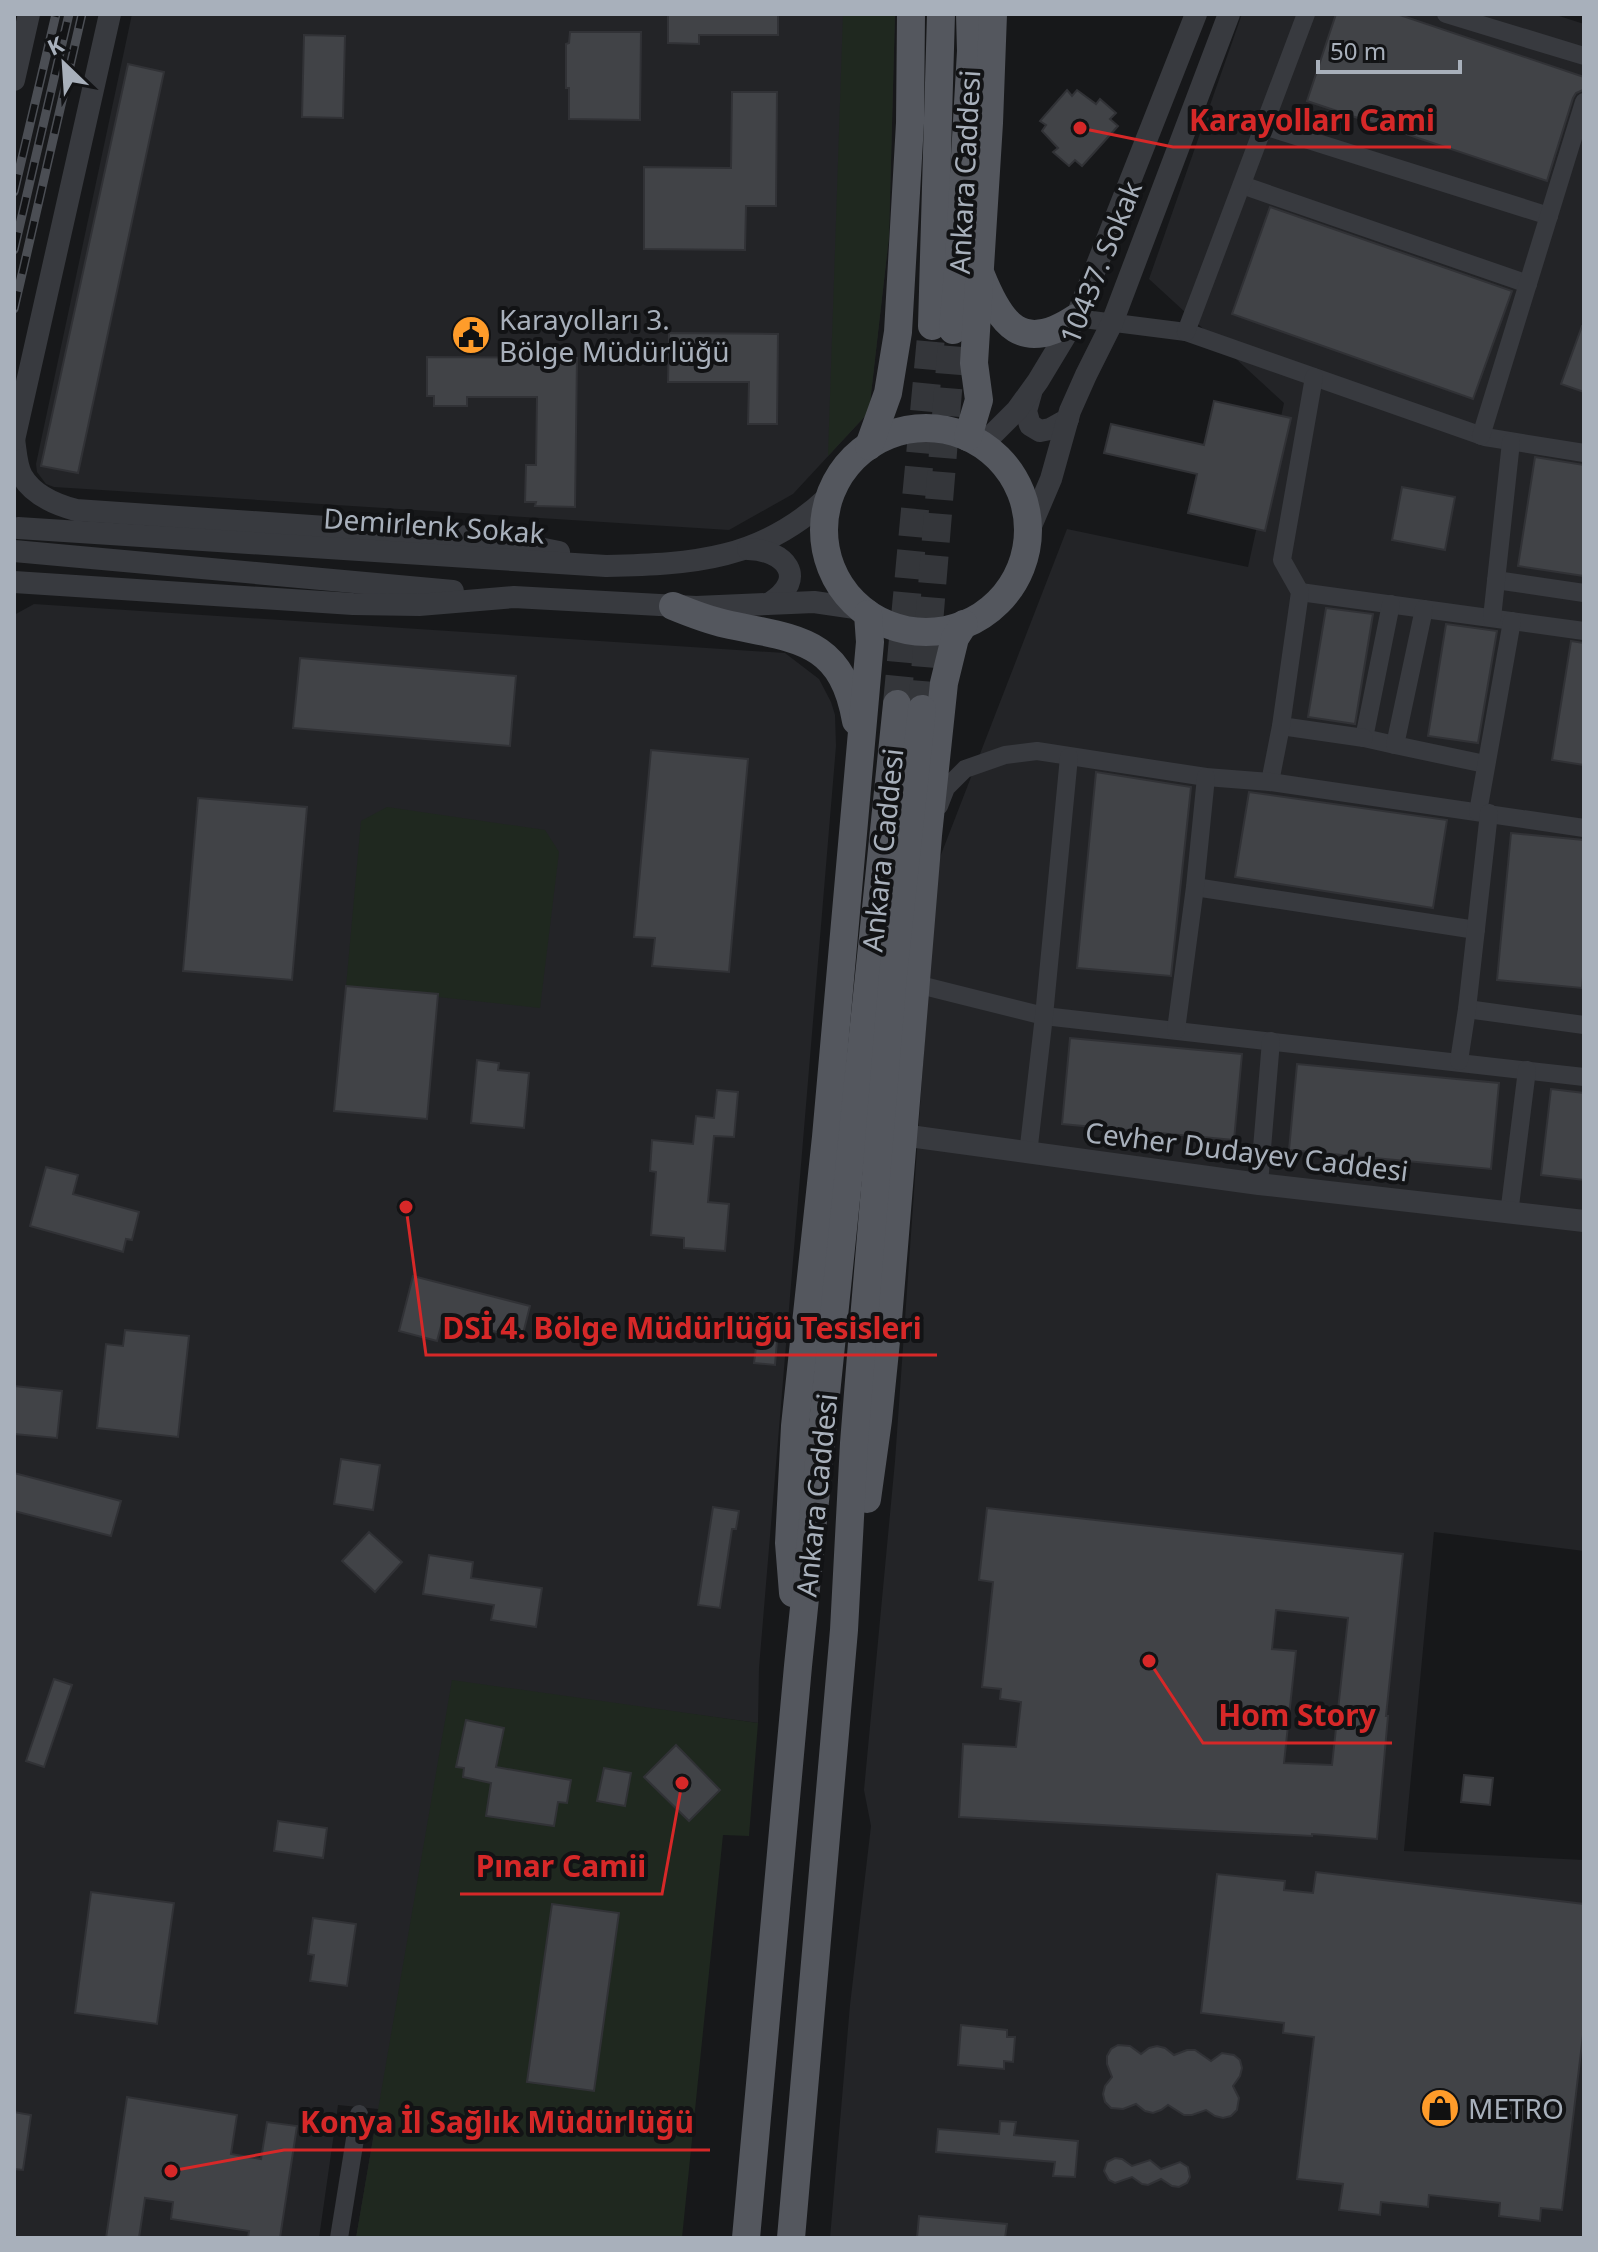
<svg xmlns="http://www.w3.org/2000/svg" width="1598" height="2252" font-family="'Noto Sans',sans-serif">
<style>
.built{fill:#232427}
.green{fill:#1f281f}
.building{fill:#414347;stroke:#313236;stroke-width:2;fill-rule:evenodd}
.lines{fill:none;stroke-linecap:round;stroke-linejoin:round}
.primary-tunnel{stroke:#34363a;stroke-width:28;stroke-dasharray:28 14;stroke-linecap:butt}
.minor{stroke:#383a3f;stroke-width:18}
.tertiary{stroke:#383a3f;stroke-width:22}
.primary{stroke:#54575e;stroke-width:28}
.rail-casing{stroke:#4b4e54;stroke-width:9}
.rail{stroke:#121315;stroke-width:6;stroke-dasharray:18;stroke-linecap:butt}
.labels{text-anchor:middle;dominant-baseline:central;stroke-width:8;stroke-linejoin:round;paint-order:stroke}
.street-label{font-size:28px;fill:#a8b0bb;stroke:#121315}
.poi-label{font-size:28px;fill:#a8b0bb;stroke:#121315;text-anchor:start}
.leader{fill:none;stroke:#d62828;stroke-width:3}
.callout-dot{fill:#d62828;stroke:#121315;stroke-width:3}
.callout-label{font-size:30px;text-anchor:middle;font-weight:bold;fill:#d62828;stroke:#121315;stroke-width:8;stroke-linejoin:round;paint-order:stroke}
</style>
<rect width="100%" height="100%" fill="#17181a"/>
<g class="built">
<path d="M132,14h763l-6,223 -20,175 -76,82 -64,36 -675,-43 -8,-3 -9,-12 -1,-8z"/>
<path d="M1242,14h311l31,10v1527l-150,-19 -30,319 180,9v378h-754l20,-233 21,-179 -7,-36 31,-329 42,-596 130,-336 181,38 36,-164 -135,-124z"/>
<path d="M34,604l751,49 34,26 12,23 4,13 1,31 -77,922 -1,55 -165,-22 89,537h-326l22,-129 -40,-4 -19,133h-305v-1623z"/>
</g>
<g class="green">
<path d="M843,14h52l-6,223 -20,175 -41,44z"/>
<path d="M387,807l158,23 14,22 -19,156 -194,-21 15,-166z"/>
<path d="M452,1680l306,43 -9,113 -26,-1 -41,403h-326z"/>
</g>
<g class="building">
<path d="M668,14h110v21h-79v9l-31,-1z"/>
<path d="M1336,14h61l187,63 -1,13 -7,3 -3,5 -26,83 -240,-80z"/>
<path d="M570,32h71l-1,88 -71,-1v-31h-3v-44l3,-1z"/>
<path d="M304,35l41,1 -2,82 -41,-1z"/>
<path d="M128,64l36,8 -86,401 -37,-7z"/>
<path d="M1067,90l5,6 5,-6 19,14 4,-5 16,14 -6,6 8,7 -36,40 -7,-6 -6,6 -16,-14 5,-4 -16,-17 4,-6 -6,-4z"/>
<path d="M732,92h45l-1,114h-30l-1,44 -101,-1v-82l87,1z"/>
<path d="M1270,207l242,84 -39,108 -241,-85z"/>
<path d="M1582,326h2v66l-23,-8z"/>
<path d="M669,333l109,1 -1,90h-29l1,-42h-81z"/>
<path d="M427,357l150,1 -2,149 -40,-1 1,-4h-11l1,-37h10l1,-68h-70v9h-33v-10h-7z"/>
<path d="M1214,401l77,17 -26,113 -77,-18 9,-39 -93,-21 7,-29 93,21z"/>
<path d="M1535,457l49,8v111l-66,-10z"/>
<path d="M1402,487l53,10 -10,53 -53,-10z"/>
<path d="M1326,608l47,6 -18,110 -47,-7z"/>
<path d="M1446,624l51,7 -19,112 -50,-7z"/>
<path d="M1571,641l13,2v122l-32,-5z"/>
<path d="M300,658l216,18 -6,70 -217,-18z"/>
<path d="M651,750l97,9 -19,213 -77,-6 3,-28 -21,-1z"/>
<path d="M1096,772l95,15 -20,189 -94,-8z"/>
<path d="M1249,792l198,28 -14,88 -198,-31z"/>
<path d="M198,798l109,9 -15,173 -109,-9z"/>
<path d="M1511,833l73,7v127l-2,21 -85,-8z"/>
<path d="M346,986l92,8 -11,125 -93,-8z"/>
<path d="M1070,1038l172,16 -8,86 -172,-16z"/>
<path d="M477,1060l22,3 -1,7 31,3 -5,55 -53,-5z"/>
<path d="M1297,1064l202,19 -8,86 -202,-19z"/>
<path d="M1551,1089l33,4v87l-43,-5z"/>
<path d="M717,1090l21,2 -4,45 -20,-1 -6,66 21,2 -4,47 -41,-3v-10l-33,-3 5,-63 -6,-1 2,-31 41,4 3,-28 18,2z"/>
<path d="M46,1167l32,8 -5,19 66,18 -7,28 -6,-1 -3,13 -93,-26z"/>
<path d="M413,1276l117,30 -8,32 -79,-19 -6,22 -38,-10z"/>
<path d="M125,1330l64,6 -11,101 -81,-9 9,-84 17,2z"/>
<path d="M757,1339l20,2 -2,24 -21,-2z"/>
<path d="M14,1386l48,5 -5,47 -43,-4z"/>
<path d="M341,1459l39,6 -7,45 -39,-6z"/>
<path d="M14,1473l107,28 -10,35 -97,-25z"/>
<path d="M713,1507l26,4 -3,18h-4l-12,79 -22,-3z"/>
<path d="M987,1508l416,46 -17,162h2l-11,123 -65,-5v2l-138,-7 -215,-12 4,-73 53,3 5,-45 -21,-3 1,-10 -19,-2 11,-105 -14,-2zM1276,1610l72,8 -16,147 -48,-2 12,-112 -24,-2z"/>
<path d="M369,1532l33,30 -27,30 -33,-31z"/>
<path d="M429,1555l44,7 -2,16 71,10 -6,39 -45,-7 3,-15 -71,-11z"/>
<path d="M54,1679l18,6 -28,82 -18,-6z"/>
<path d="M466,1720l38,8 -8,39 75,13 -4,23 -9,-1 -4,24 -68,-10 5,-33 -28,-6 1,-9 -8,-1z"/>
<path d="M676,1745l44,45 -31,31 -45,-44z"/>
<path d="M604,1768l27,5 -6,33 -28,-5z"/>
<path d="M1464,1775l29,3 -3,27 -29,-3z"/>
<path d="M278,1821l49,7 -4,30 -49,-7z"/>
<path d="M1316,1872l268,32v123l-22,183 -21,-2 -1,13 -41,-5 1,-13 -71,-8 -1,12 -47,-5 -1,13 -41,-5 4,-26 -46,-5 17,-142 -31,-4 1,-10 -83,-10 16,-139 68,7 -1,9 29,3z"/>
<path d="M91,1892l83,11 -17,121 -82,-11z"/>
<path d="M552,1904l67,9 -25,178 -67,-9z"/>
<path d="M313,1918l43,6 -9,62 -37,-5 4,-26 -6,-1z"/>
<path d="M961,2025l46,5v7h8l-2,25 -9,-1v8l-46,-4z"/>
<path d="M1118,2045l12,1 11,8 8,-6 8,-2 8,2 9,7 13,-5h8l16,11 11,-8 12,2 6,5 2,8 -2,8 -7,10 6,12 -2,12 -6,6 -8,2 -8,-2 -9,-6 -14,5h-8l-16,-10 -7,5 -8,3 -8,-2 -9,-7 -13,5 -12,-1 -6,-6 -2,-8 2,-8 7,-9 -5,-13v-8l4,-7z"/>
<path d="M127,2097l110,18 -6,39 30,5 6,-37 30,4 -17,112h-32l1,-7 -78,-12 2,-17 -28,-4 -6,40h-33z"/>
<path d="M14,2112l17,3 -8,55 -9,-1z"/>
<path d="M1000,2121l16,1 -2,13 64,6 -3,36 -22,-1 2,-14 -119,-10 2,-23 61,5z"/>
<path d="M1115,2158l7,1 10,7 18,-6 11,9 19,-7 8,5 2,10 -3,6 -8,4 -7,-1 -11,-7 -13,6 -6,-1 -10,-7 -17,6 -6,-3 -5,-9 3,-9z"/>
<path d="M919,2216l88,8 -2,14h-88z"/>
</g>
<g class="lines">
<g class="primary-tunnel">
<path d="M897,704l35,-378"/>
<path d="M922,709l31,-379"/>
</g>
<g class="minor">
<path d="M1446,14l138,42"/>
<path d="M1264,126l285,90"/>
<path d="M1242,185l286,99"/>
<path d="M1076,318l110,14 299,105 99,16"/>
<path d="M1186,332l120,-318"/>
<path d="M1481,436l103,-334"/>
<path d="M1496,580l88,13"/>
<path d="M1300,592l284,39"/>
<path d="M1391,604l-27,134 31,7"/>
<path d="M1424,609l-29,136 90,19"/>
<path d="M1492,618l19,-176"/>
<path d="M1281,726l83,12"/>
<path d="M1270,782l11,-56 19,-134 -18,-32 32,-183"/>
<path d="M939,806l7,-18 19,-19 40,-14 32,-4 169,26 64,5 314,46"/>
<path d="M1478,812l34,-191"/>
<path d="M1195,887l281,43"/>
<path d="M916,984l128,32 540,61"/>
<path d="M1467,1009l117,16"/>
<path d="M1176,1030l19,-143 11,-110"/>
<path d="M1459,1061l8,-52 22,-196"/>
<path d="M1028,1154l16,-138 25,-259"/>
<path d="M1259,1184l12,-143"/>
<path d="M1509,1214l18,-144"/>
<path d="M339,2238l20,-124"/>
</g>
<g class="tertiary">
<path d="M14,80l15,-66"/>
<path d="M1031,393l-5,18 4,14 10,6 10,-2 18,-10"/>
<path d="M14,439c2,12 2,26 8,37 11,19 35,29 54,34l396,27 42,6 45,9"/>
<path d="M14,440l96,-426"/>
<path d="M982,445l35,-35 21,-29 38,-63 120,-304"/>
<path d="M18,528l588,38c88,-2 156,-6 223,-70"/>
<path d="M1028,533l23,-54 19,-68 16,-36 26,-52 117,-309"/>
<path d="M748,549c37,1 61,29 22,54"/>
<path d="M14,551l439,40"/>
<path d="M14,582l339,22 66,1 95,-8 182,10 118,-5 48,7"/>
<path d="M902,1135l357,49 325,37"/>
</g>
<g class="primary">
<path d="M981,275c20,50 41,79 95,43"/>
<path d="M932,326l9,-312"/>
<path d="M953,330l6,-69 12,-210 -1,-37"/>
<circle cx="926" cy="530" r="102"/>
<path d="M968,437l11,-37 -5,-37 15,-240 4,-109"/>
<path d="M869,446l19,-53 10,-61 12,-209 1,-109"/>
<path d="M673,606c17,7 35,14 53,18 69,15 116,14 130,97"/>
<path d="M867,1499l11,-79 9,-89 41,-496 16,-152 11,-45 9,-14"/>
<path d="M793,1593l-4,-50 6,-117 31,-289 44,-495 -2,-28"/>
<path d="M746,2238l52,-572 99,-962"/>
<path d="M791,2238l53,-608 10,-187 8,-100 31,-368 29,-266"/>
</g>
<g class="rail-casing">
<g id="rail">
<path d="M14,192l42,-178"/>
<path d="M14,250l55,-236"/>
<path d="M14,309l68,-295"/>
</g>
</g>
<use href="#rail" class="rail"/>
</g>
<defs>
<g id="civic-disc" transform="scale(2)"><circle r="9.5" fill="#ff9c2a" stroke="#121315"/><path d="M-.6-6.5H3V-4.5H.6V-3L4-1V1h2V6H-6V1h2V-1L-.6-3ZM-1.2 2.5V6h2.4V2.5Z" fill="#111"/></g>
<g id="shop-disc" transform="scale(2)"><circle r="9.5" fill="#ff9c2a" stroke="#121315"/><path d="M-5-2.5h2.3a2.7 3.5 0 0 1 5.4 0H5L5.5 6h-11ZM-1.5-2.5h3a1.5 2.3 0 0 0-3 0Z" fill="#111"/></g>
</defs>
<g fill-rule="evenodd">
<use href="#civic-disc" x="471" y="335"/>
<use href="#shop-disc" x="1440" y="2108"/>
</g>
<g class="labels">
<g class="street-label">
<text transform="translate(964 172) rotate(-87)">Ankara Caddesi</text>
<text transform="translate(1100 262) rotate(-68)">10437. Sokak</text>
<text transform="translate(434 525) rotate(4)">Demirlenk Sokak</text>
<text transform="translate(882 850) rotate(-84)">Ankara Caddesi</text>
<text transform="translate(1247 1151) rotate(7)">Cevher Dudayev Caddesi</text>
<text transform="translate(816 1495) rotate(-84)">Ankara Caddesi</text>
</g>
<g class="poi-label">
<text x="499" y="319">Karayolları 3.<tspan x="499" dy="32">Bölge Müdürlüğü</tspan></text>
<text x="1468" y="2108">METRO</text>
</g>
</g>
<path class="leader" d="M1080 128L1173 147H1451M406 1207L426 1355H937M1149 1661L1203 1743H1392M682 1783L662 1894H460M171 2171L284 2150H710"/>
<g class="callout-dot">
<circle cx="1080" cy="128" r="8"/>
<circle cx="406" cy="1207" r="8"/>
<circle cx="1149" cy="1661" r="8"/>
<circle cx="682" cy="1783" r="8"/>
<circle cx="171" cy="2171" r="8"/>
</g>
<g class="callout-label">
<text x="1312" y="131">Karayolları Cami</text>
<text x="682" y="1339">DSİ 4. Bölge Müdürlüğü Tesisleri</text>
<text x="1297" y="1726">Hom Story</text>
<text x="561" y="1877">Pınar Camii</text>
<text x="497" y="2133">Konya İl Sağlık Müdürlüğü</text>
</g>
<rect width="1598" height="2252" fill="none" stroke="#a8b0bb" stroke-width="32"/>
<g transform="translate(64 64) rotate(335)" stroke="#121315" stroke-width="6" paint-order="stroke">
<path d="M0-6L14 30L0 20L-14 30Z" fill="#a8b0bb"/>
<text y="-12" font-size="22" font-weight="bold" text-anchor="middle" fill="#a8b0bb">K</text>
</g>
<path d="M1318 60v12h142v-12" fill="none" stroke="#a8b0bb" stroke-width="4"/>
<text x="1330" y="60" font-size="24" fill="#a8b0bb" stroke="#121315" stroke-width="6" paint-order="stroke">50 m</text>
</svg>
